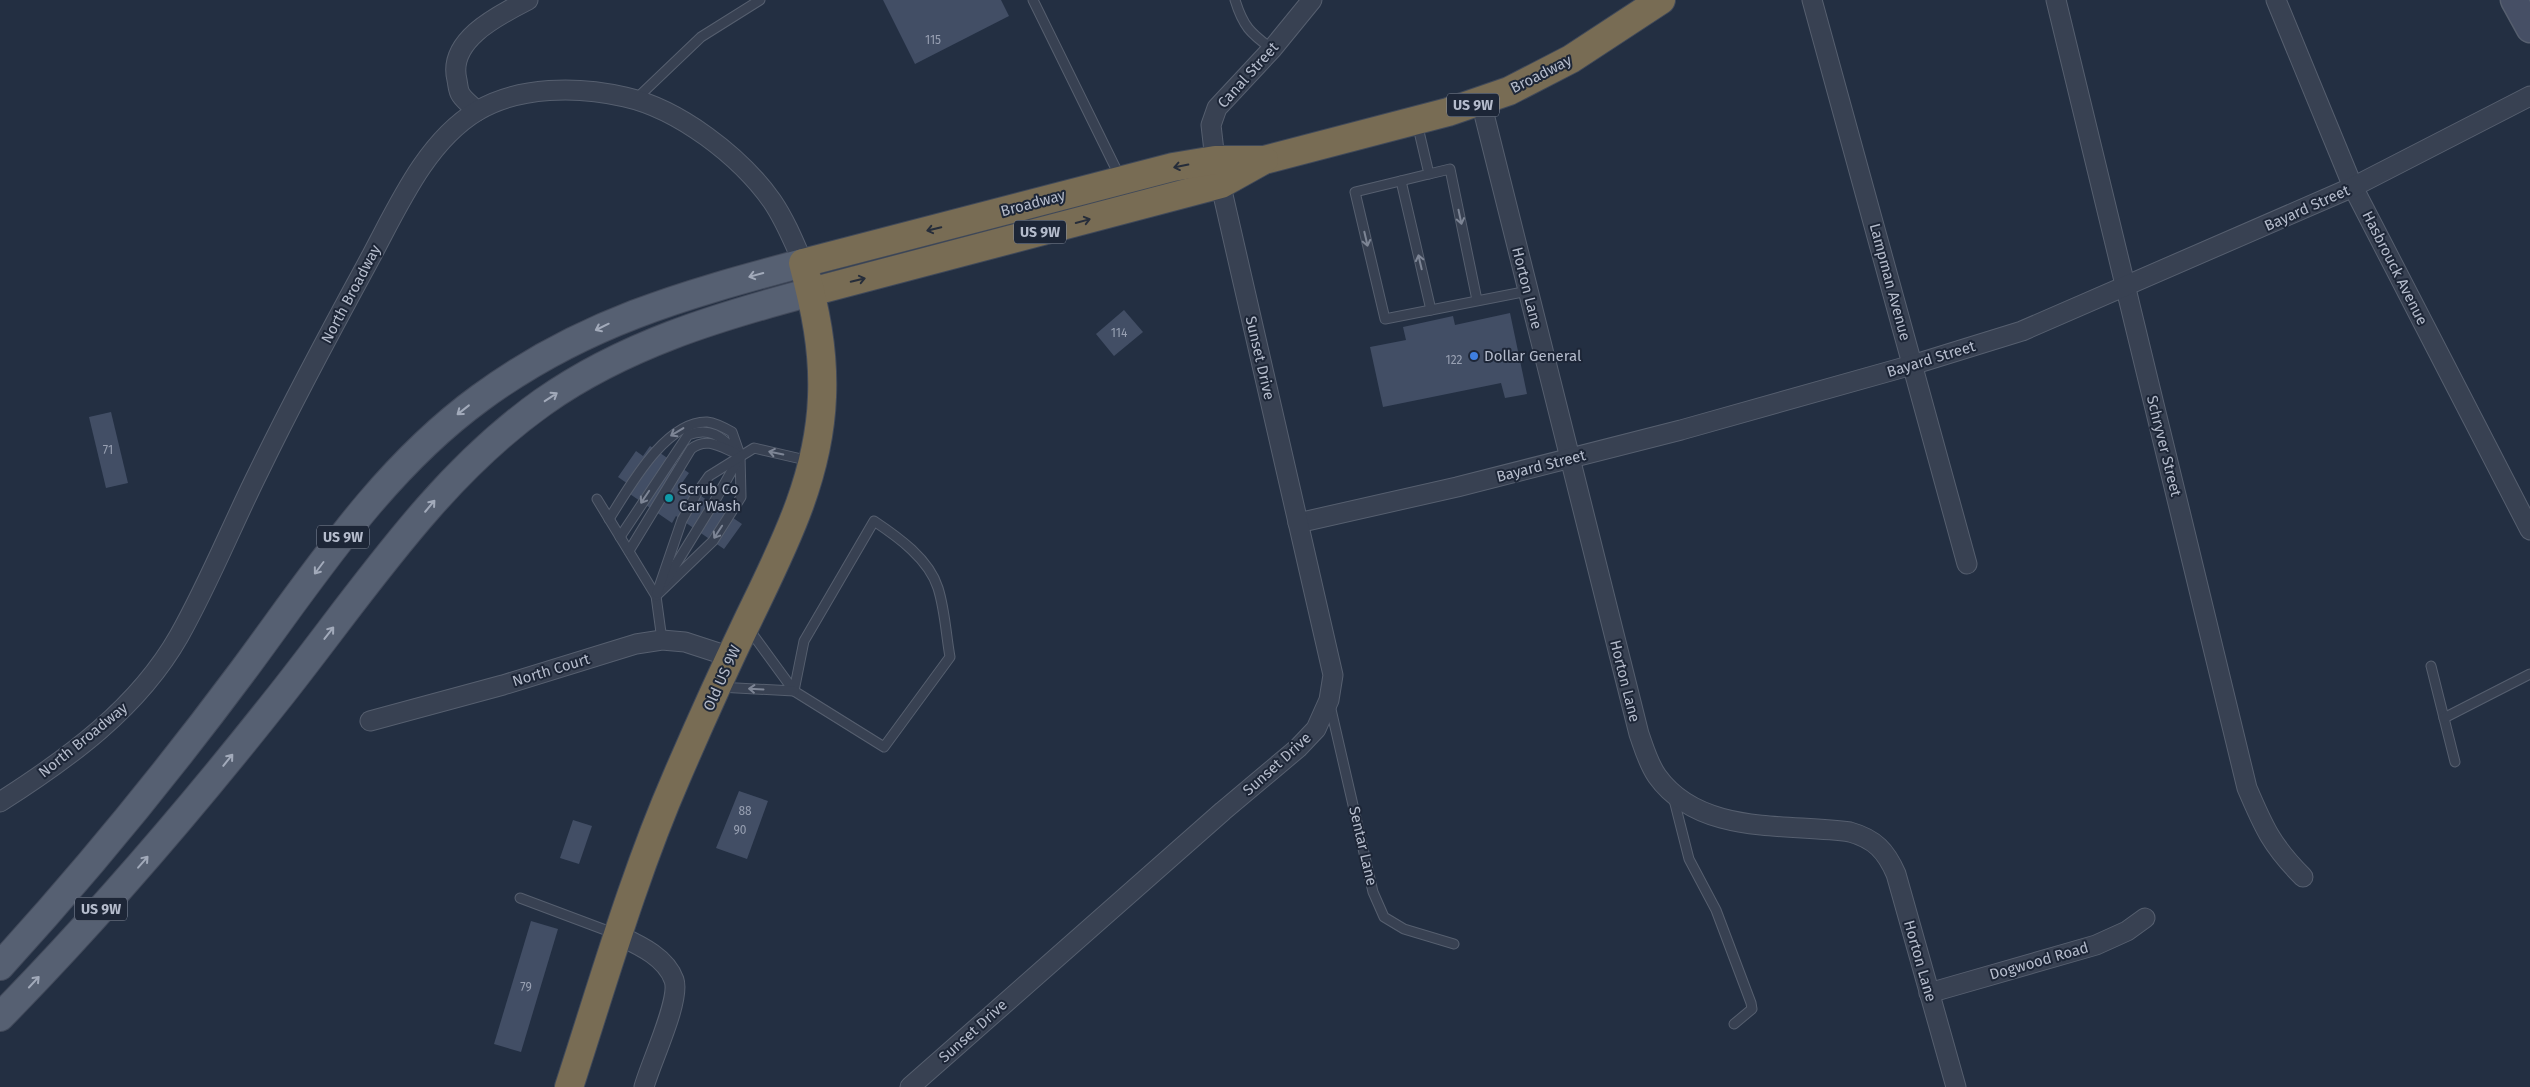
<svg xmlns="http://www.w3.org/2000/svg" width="2530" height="1087" font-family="'Fira Sans',sans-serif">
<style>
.building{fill:#424e65}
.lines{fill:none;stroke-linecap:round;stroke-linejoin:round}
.lane-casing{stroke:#565f6f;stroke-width:11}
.street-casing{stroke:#565f6f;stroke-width:21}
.secondary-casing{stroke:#565f6f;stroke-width:29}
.primary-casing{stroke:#424a5b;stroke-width:30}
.highway-casing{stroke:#404959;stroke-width:30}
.lane{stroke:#384152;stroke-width:9}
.street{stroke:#384152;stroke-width:19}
.secondary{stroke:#464f65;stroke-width:26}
.primary{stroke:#566072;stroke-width:28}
.highway{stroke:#786c54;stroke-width:28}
.oneway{stroke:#262d3a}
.oneway2{stroke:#7d8595}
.oneway3{stroke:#a2aaba}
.shop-dot{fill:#3f7fe0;stroke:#1d2637;stroke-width:2}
.culture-dot{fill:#0f9aa8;stroke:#1d2637;stroke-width:2}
.labels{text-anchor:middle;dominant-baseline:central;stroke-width:4;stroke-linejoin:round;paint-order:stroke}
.number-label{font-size:12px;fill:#98a0b2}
.shield{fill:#1d2637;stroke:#878f9f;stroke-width:1}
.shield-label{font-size:14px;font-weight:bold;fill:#b5bccc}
.street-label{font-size:15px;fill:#b5bccc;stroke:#1d2637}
.poi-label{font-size:15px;fill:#b5bccc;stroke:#1d2637;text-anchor:start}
</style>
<rect width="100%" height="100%" fill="#232f42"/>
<g class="building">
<path d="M883,0h118l8,16 -94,48z"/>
<path d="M1124,310l19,22 -29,24 -18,-22z"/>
<path d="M1510,313l17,81 -22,4 -4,-15 -118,24 -13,-60 36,-7 -3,-13 50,-11 2,9z"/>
<path d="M111,412l17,71 -22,5 -17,-71z"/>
<path d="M650,446l39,27 -7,10 60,41 -18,25 -48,-33 -4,7 -45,-31 4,-6 -13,-9 18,-26 7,5z"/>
<path d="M739,791l29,10 -21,58 -31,-11z"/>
<path d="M573,820l19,6 -13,38 -19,-6z"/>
<path d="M531,921l27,8 -37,123 -27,-8z"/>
</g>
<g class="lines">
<g class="lane-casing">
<g id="lane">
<path d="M1033,0l87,177"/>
<path d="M1235,0c8,26 15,33 37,49"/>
<path d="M636,99l65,-62 59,-37"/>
<path d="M1417,123l12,51 -74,18 30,127 143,-28"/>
<path d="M1429,174l21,-5 27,131"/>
<path d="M1401,181l30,129"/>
<path d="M597,499l59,97 6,44"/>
<path d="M609,519c20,-31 56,-98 98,-97 9,1 18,6 25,10l8,23 1,42 -28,44 -57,55"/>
<path d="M620,537l68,-102c23,-9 34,3 50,18"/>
<path d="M629,551l62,-102c15,-12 28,-3 44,4"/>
<path d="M665,582l48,-78 26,-46"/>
<path d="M657,593l25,-73 15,-27 12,-17 45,-28 56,13"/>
<path d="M748,628l46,63 90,56 66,-90c-4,-22 -5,-47 -12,-69 -9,-29 -40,-51 -64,-67l-70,120 -10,50"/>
<path d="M2431,666l24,96"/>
<path d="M719,687l75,4"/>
<path d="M1330,705l43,187 11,25 20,12 50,15"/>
<path d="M2444,718l86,-44"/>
<path d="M1673,796l16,63 27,51 35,93 1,6 -18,15"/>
<path d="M520,898l96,36"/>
</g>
</g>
<g class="street-casing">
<g id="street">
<path d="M1812,0l155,564"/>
<path d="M2056,0l191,788c17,40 25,58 56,89"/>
<path d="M2276,0l77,187 177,343"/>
<path d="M1481,102l158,632c5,14 9,29 18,42 43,60 129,47 193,56 25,7 36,19 46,42l60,213"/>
<path d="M477,111c-5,-5 -12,-10 -16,-16 -3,-4 -3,-10 -4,-15 -10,-40 42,-65 71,-80"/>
<path d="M1298,523l159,-36 224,-57 231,-65 110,-34 331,-144 177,-91"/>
<path d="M370,721l133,-36 133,-41 26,-4 23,2 46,15"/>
<path d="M0,802c69,-44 138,-94 179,-166 30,-53 53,-111 80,-165 34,-70 71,-139 108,-207 29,-53 57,-121 110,-153 42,-25 101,-25 148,-14 54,12 115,59 147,104 13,19 22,41 31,62"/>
<path d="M618,935c21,10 48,22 56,45 7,20 -24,84 -30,107"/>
<path d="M1929,993l167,-48 31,-14 18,-13"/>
<path d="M910,1087l313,-276 75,-63 18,-19 13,-29 4,-25 -118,-515 -4,-35 6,-17 55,-59 40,-49"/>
</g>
</g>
<g class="secondary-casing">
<path id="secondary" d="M2514,0l16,29"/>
</g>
<g class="primary-casing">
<g id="primary">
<path d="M0,966c86,-94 166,-192 242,-294 72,-97 139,-202 238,-274 102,-75 203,-103 323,-135"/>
<path d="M0,1017c98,-100 189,-206 276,-316 83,-104 157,-221 267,-299 81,-57 174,-85 268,-110"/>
</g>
</g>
<g class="highway-casing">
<g id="highway">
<path d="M811,292l410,-108 43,-24 184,-48 61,-21 62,-32 90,-59"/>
<path d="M569,1087c34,-104 64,-210 108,-311 22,-51 45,-102 69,-152 35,-73 73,-144 76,-227 2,-47 -7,-89 -19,-134l370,-96 42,-7h49"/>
</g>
</g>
<use href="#lane" class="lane"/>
<use href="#street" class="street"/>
<use href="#secondary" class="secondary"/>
<use href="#primary" class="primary"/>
<use href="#highway" class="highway"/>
</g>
<defs><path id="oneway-shaft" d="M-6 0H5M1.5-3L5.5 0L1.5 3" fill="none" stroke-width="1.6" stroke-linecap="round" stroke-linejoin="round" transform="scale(1.25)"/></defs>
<g class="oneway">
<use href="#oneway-shaft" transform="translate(1181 166) rotate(169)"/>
<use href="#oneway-shaft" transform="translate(1083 221) rotate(-15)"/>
<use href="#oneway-shaft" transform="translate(934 229) rotate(166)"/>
<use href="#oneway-shaft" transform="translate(858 280) rotate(-14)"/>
</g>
<g class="oneway2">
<use href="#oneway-shaft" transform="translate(1460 217) rotate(78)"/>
<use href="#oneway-shaft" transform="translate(1366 239) rotate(77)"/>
<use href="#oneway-shaft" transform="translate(1420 262) rotate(-103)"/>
<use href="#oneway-shaft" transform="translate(677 432) rotate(149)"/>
<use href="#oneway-shaft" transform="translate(776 453) rotate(-168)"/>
<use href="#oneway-shaft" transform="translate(645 497) rotate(124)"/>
<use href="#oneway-shaft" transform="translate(718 532) rotate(123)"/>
<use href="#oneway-shaft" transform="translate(756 689) rotate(-177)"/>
</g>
<g class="oneway3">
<use href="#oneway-shaft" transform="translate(756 275) rotate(165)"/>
<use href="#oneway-shaft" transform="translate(602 327) rotate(154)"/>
<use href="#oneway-shaft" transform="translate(551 397) rotate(-33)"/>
<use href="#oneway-shaft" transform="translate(463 410) rotate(142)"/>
<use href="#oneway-shaft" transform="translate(430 506) rotate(-50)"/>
<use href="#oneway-shaft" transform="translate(319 568) rotate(127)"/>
<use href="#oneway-shaft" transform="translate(329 633) rotate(-52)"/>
<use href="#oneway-shaft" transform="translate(228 760) rotate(-51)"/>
<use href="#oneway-shaft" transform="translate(143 862) rotate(-49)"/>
<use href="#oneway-shaft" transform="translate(34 982) rotate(-47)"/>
</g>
<circle class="shop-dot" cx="1474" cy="356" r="5"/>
<circle class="culture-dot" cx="669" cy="498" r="5"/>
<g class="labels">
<g class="number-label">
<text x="933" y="40">115</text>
<text x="1119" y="333">114</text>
<text x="1454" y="360">122</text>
<text x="108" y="450">71</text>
<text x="745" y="811">88</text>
<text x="740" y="830">90</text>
<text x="526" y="987">79</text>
</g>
<g class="shield">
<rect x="1447" y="93.5" width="52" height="23" rx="4"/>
<rect x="1014" y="220.5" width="52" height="23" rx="4"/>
<rect x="317" y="525.5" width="52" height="23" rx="4"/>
<rect x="75" y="897.5" width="52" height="23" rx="4"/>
</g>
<g class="shield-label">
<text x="1473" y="105">US 9W</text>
<text x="1040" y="232">US 9W</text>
<text x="343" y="537">US 9W</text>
<text x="101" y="909">US 9W</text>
</g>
<g class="street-label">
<text transform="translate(1541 74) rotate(-27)">Broadway</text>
<text transform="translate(1248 75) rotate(-48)">Canal Street</text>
<text transform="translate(1033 203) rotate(-15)">Broadway</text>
<text transform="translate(2307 208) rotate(-24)">Bayard Street</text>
<text transform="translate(2395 268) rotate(63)">Hasbrouck Avenue</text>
<text transform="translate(1890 282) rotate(75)">Lampman Avenue</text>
<text transform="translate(1527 288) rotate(76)">Horton Lane</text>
<text transform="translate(351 294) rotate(-62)">North Broadway</text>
<text transform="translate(1260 358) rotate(77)">Sunset Drive</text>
<text transform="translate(1931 359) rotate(-17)">Bayard Street</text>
<text transform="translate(2164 446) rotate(76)">Schryver Street</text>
<text transform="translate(1541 466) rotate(-14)">Bayard Street</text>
<text transform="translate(551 670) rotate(-17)">North Court</text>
<text transform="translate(722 678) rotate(-66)">Old US 9W</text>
<text transform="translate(1625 681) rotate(76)">Horton Lane</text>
<text transform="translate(83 740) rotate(-39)">North Broadway</text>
<text transform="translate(1277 764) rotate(-42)">Sunset Drive</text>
<text transform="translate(1363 846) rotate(77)">Sentar Lane</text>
<text transform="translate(1920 961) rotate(74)">Horton Lane</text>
<text transform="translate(2039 961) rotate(-16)">Dogwood Road</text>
<text transform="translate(973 1031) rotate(-42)">Sunset Drive</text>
</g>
<g class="poi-label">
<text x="1484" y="356">Dollar General</text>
<text x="679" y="489">Scrub Co<tspan x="679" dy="17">Car Wash</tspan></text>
</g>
</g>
</svg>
